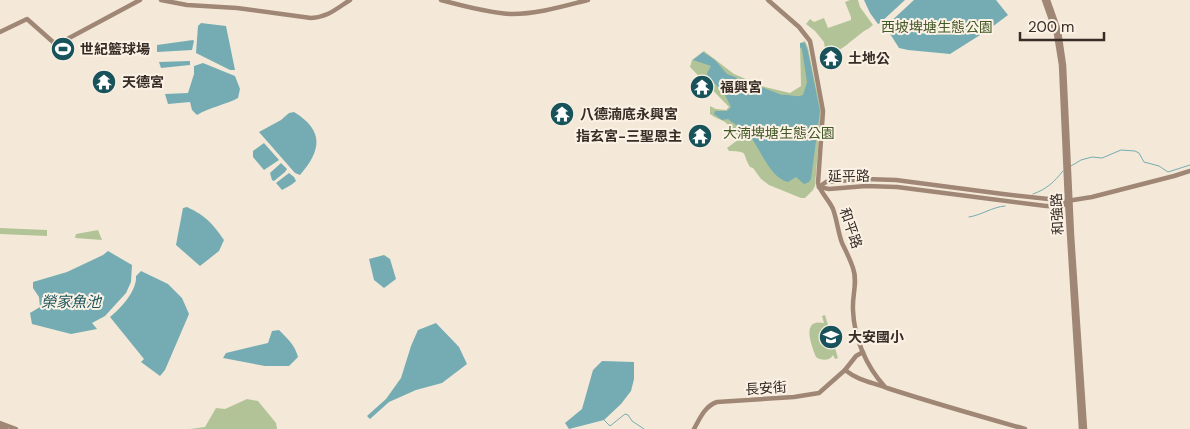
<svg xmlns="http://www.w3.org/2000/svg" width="1190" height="429" font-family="'DM Sans','Noto Sans TC',sans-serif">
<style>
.green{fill:#b2c497}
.water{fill:#75acb3}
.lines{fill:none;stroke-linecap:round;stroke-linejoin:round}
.stream{stroke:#75acb3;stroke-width:1}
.secondary{stroke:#a08775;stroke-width:4.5}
.labels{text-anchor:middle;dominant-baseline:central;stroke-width:4;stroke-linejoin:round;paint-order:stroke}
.park-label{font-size:14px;fill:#435827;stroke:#fbf2e5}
.poi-label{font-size:14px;font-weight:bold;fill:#372c26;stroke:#fbf2e5;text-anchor:start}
.street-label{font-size:14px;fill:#372c26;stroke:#fbf2e5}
.water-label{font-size:15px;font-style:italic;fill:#18535c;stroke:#fbf2e5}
</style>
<rect width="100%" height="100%" fill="#f4e9d8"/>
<g class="green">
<path d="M850,0h8l2,7 13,18 -5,4c-4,1 -13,10 -18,13 -6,6 -16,11 -24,15l-2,-15 -9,-11 -9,-7 4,-5 4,3 10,-4 4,10 23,-8v-3l-6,-15z"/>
<path d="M805,41l3,7 13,63 -6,75 -2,4 -8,8h-4l-32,-13 -8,-6 -8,-11 -3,-1c-9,-15 0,-15 -21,-16l-2,-3 12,-9c-2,-6 -9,-13 -14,-17 -5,-3 -10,-4 -15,-8v-8l6,3 10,1 3,-3 -39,-40 2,-7 12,-9 30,23 31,13 25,6 11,-7 -1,-43z"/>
<path d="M0,228l47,2v6l-47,-2z"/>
<path d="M98,230l4,10 -27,-2 1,-4z"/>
<path d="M825,315l13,43 -3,1 -2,-4c-3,6 -12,6 -17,2 -4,-11 -16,-39 8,-34l-2,-7z"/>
<path d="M247,399l11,2 18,22 1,6h-87l15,-2 11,-19 9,1z"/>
</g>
<g class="water">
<path d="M864,0h41l-25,23 -2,1 -8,-11z"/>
<path d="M914,0h82l12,15 -20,15 -38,24 -42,-4 -9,-2 -12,-19 1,-5z"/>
<path d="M201,23l25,3 9,44h-5l-34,-17 2,-27z"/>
<path d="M193,40l1,1 -2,9 -35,2v-7z"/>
<path d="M800,43h5l3,9 12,59 -9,68 -2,3 -5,2 -8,-7 -8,5c-18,-4 -27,-32 -38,-46 -4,-5 -16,-12 -22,-17l-6,1 -8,-6 1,-3h12l4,-4 -6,-12 -17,-19 -1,-3 4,-7 -18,-6 10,-8 12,8 12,14 55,21c9,-1 12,3 21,0l4,-13 -5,-33 -2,-2z"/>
<path d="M190,61v4l-29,3 -2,-6z"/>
<path d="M203,63l32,13 5,13 -2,9c-13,7 -28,9 -41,17l-5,-5 -2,-8 -22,2 -3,-10 23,-1 6,-19v-8z"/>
<path d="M294,112c31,19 27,39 6,63l-5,-2 -36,-41 22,-12 8,-7z"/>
<path d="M264,143l15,17 -15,10 -11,-13v-6z"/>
<path d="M281,163l6,6 -2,3 -11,9 -2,-1 -2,-7z"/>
<path d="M289,173l5,4 2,4 -5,4 -9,5 -6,-7z"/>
<path d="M187,207c19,9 25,16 37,33l-5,11 -19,15 -24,-21 7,-37z"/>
<path d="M108,251l24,14 -1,17 -5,11 -21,23 -13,7 5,6 -26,5 -39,-10 -2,-11 10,-6 -1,-10 -6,-9v-6l34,-10 36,-17z"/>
<path d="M384,255l6,4 6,20 -12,9 -10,-8 -5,-21z"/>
<path d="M141,271l27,13 14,14 7,16 -24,56 -5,6 -19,-14 3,-3 -34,-42c11,-9 27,-26 26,-41z"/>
<path d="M436,323l23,24 8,17 -25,19 -26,7 -27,12 -19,17 -3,-3 19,-17 15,-21 10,-32 7,-16z"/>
<path d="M279,330c8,8 16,15 19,27l-9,9h-24l-42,-8 3,-5 42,-10 4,-12z"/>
<path d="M602,361l32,1v17l-3,12 -10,13 -17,16 -35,9 -4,-6 17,-14 11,-39z"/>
</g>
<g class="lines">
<g class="stream">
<path d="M1071,166l10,-6 11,-3 10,1 19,-8 14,1 4,2 5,9 15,4 9,6 22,-7"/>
<path d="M1033,194c14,-5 21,-12 30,-23"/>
<path d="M969,217c13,-2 23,-10 36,-11"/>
<path d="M604,420l6,6 15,-12 3,1 4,6 12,8"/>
</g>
<g class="secondary">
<path d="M161,0l26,5 50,3 74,10c17,-1 25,-9 39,-18"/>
<path d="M441,0c22,6 48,13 71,14 26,0 52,-8 76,-14"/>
<path d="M768,0l31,27 11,14 1,5 12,65 -5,72c2,9 11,17 15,26 4,11 5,23 9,34 4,8 8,16 11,25 5,14 -1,27 0,42 1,28 13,56 32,77"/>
<path d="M1044,0l12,34 5,31 6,136 14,228"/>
<path d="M1048,0l11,31 5,34 8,170 13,194"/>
<path d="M0,32l27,-13 26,23 5,2 82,-44"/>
<path d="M819,187l7,-5 39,-3 31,1 107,14 64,7 25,-4 82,-21 16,-5"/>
<path d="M819,187l10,2 37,-3 31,1 149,19h13l9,-2"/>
<path d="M845,370c14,11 26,12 42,18 46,15 92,28 138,41"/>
<path d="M0,423l16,6"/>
<path d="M0,427l6,2"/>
<path d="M694,429c6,-11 11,-23 23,-27l77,-5 25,-4 26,-23 11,-14 7,-4"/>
</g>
</g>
<defs>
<g id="stadium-disc" transform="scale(1.25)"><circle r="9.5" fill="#18535c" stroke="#fbf2e5"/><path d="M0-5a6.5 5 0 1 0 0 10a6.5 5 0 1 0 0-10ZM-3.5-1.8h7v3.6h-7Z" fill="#fff"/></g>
<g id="temple-disc" transform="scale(1.25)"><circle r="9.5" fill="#18535c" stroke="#fbf2e5"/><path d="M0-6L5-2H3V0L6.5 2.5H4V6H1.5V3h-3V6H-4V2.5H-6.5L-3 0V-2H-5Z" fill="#fff"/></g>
<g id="school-disc" transform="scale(1.25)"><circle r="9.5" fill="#18535c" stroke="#fbf2e5"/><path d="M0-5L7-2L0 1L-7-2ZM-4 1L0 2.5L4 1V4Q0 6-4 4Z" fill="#fff"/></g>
</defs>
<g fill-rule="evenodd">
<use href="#stadium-disc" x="63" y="49"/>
<use href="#temple-disc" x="831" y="58"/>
<use href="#temple-disc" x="104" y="82"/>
<use href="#temple-disc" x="702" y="87"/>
<use href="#temple-disc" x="562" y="114"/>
<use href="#temple-disc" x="700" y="136"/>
<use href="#school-disc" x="831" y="337"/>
</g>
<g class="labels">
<g class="park-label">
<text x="937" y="27">西坡埤塘生態公園</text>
<text x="779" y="133">大湳埤塘生態公園</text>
</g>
<g class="poi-label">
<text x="80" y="49">世紀籃球場</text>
<text x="848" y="58">土地公</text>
<text x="122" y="82">天德宮</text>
<text x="720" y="87">福興宮</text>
<text x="580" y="114">八德湳底永興宮</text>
<text x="682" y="136" text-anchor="end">指玄宮-三聖恩主</text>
<text x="848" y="337">大安國小</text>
</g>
<g class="street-label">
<text transform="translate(849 176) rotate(-1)">延平路</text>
<text transform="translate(1057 214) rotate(-93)">和強路</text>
<text transform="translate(851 228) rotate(71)">和平路</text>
<text transform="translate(766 388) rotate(-4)">長安街</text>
</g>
<g class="water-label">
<text x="71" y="302">榮家魚池</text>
</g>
</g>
<path d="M1020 32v8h84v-8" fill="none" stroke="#372c26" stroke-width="2.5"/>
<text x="1028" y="32" font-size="15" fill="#372c26" stroke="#fbf2e5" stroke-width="4" paint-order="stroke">200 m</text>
</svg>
